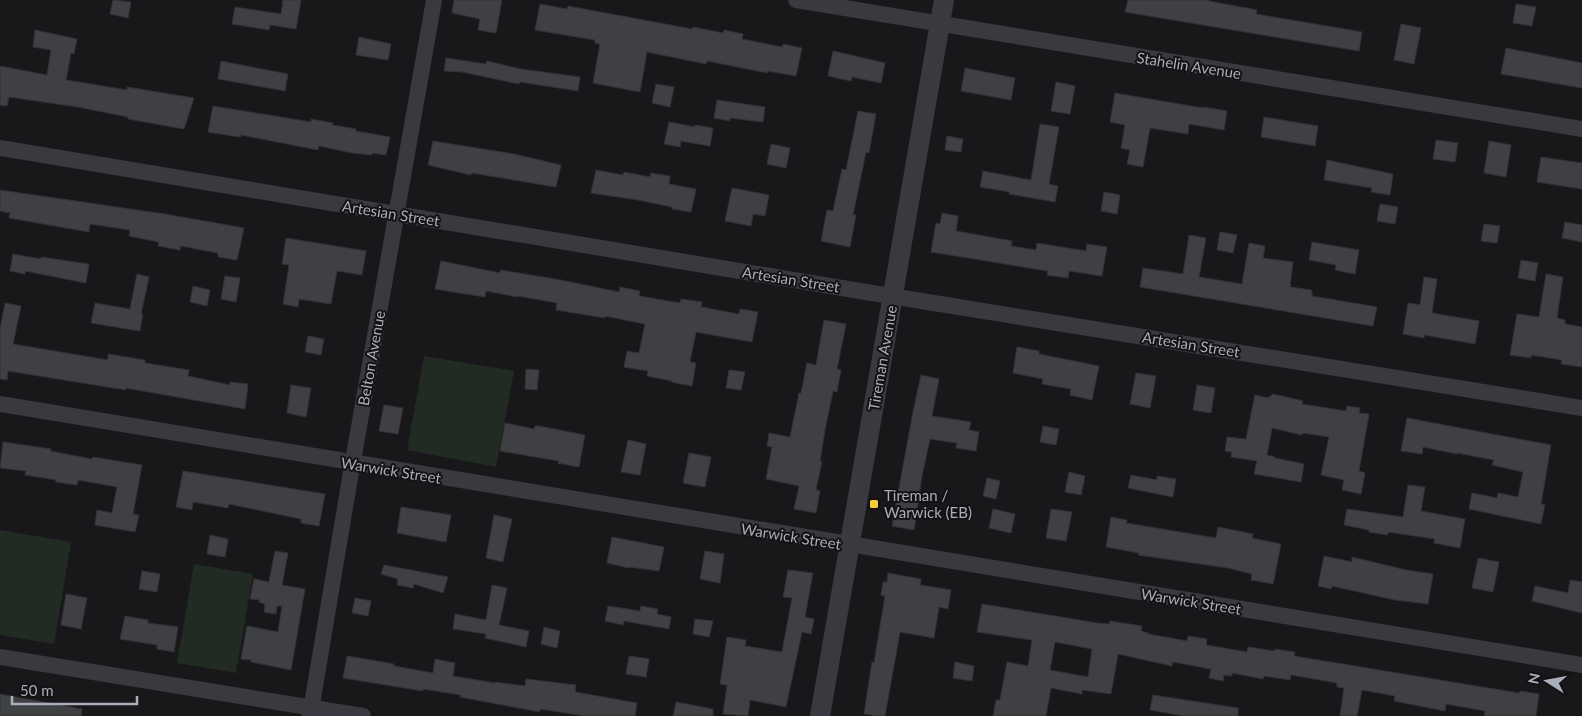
<svg xmlns="http://www.w3.org/2000/svg" width="1582" height="716" font-family="Lato,sans-serif">
<style>
.green{fill:#222a24}
.building{fill:#3f4044;stroke:#333236;fill-rule:evenodd}
.lines{fill:none;stroke-linecap:round;stroke-linejoin:round}
.minor{stroke:#39393f;stroke-width:16}
.tertiary{stroke:#39393f;stroke-width:20}
.poi-dot{fill:#f4cd36;stroke:#131315;stroke-width:2}
.labels{text-anchor:middle;dominant-baseline:central;stroke-width:4;stroke-linejoin:round;paint-order:stroke}
.street-label{font-size:15px;fill:#aaadba;stroke:#131315}
.poi-label{font-size:15px;fill:#aaadba;stroke:#131315;text-anchor:start}
</style>
<rect width="100%" height="100%" fill="#18181a"/>
<g class="green">
<path d="M424,356l90,15 -18,96 -89,-17z"/>
<path d="M0,530l71,12 -17,102 -54,-9z"/>
<path d="M194,564l59,10 -17,99 -59,-10z"/>
</g>
<g class="building">
<path d="M113,0l18,2 -3,16 -18,-4z"/>
<path d="M283,0h18l-5,29 -26,-4 -1,5 -37,-6 3,-17 46,7z"/>
<path d="M454,0h48l-6,33 -18,-3 2,-11 -28,-6z"/>
<path d="M1128,0h81v1l48,9 -1,4 106,18 -3,19 -234,-39z"/>
<path d="M540,4l27,5 1,-3 124,23 1,-2 30,6 1,-3 19,4 -1,5 40,8 1,-3 19,4 -6,28 -28,-5v2l-61,-12 -1,3 -59,-12 -7,40 -47,-9 7,-39 -5,-1v-3l-60,-10z"/>
<path d="M1516,4l20,3 -4,19 -19,-3z"/>
<path d="M1401,24l20,4 -7,36 -20,-4z"/>
<path d="M35,30l42,9 -3,15 -3,-1 -5,27 61,10v-3l67,11 -10,31 -56,-10v-2l-50,-10 -69,-10 -2,9 -7,-1v-39l47,9 4,-25 -18,-3z"/>
<path d="M359,37l32,7 -3,16 -32,-5z"/>
<path d="M1506,48l76,15v25l-81,-14z"/>
<path d="M833,51l52,12 -4,20 -29,-6 -1,4 -23,-5z"/>
<path d="M446,58l40,6 1,-3 34,8 59,8 -2,14 -58,-9 -1,2 -57,-12 -18,-1z"/>
<path d="M221,61l67,13 -3,17 -67,-12z"/>
<path d="M965,68l50,10 -4,22 -50,-9z"/>
<path d="M1056,82l19,4 -5,28 -19,-3z"/>
<path d="M656,84l18,3 -4,20 -18,-4z"/>
<path d="M1115,93l88,15v-1l24,4 -3,19 -35,-6 -1,10 -38,-6 -7,39 -16,-3 3,-14 -9,-2 4,-23 -15,-3z"/>
<path d="M717,100l48,7 -2,15 -33,-4v3l-16,-3z"/>
<path d="M213,106l98,16v-3l22,4 -1,2 24,4v2l34,6 -4,18 -14,-2v2l-20,-2 -33,-7 -1,4 -77,-15 -1,2 -32,-5z"/>
<path d="M858,111l18,3 -7,39 -3,-1 -13,63h3l-6,32 -29,-6 6,-31 6,1 9,-42 4,1z"/>
<path d="M1264,117l54,9 -3,20 -54,-9z"/>
<path d="M669,122l26,5v-2l18,3 -3,18 -29,-5 -1,6 -16,-3z"/>
<path d="M1040,124l19,3 -10,57 9,2 -3,16 -46,-8 1,-2 -30,-5 3,-16 48,9z"/>
<path d="M947,136l16,3 -2,13 -16,-2z"/>
<path d="M1436,140l22,3 -3,19 -22,-3z"/>
<path d="M433,141l81,13 47,11 -5,22 -84,-14 -1,2 -43,-10z"/>
<path d="M1489,141l22,4 -5,32 -22,-4z"/>
<path d="M771,144l19,4 -4,20 -19,-4z"/>
<path d="M1541,157l41,6v26l-45,-7z"/>
<path d="M1327,160l66,14 -3,21 -19,-3 1,-4 -48,-8z"/>
<path d="M596,170l27,5 1,-3 26,5 1,-4 19,3 -1,8 27,5 -5,23 -19,-3v-2l-34,-7 -47,-7z"/>
<path d="M732,188l37,7 -4,21 -12,-2 -2,12 -26,-5z"/>
<path d="M0,190l165,24 79,14 -7,32 -19,-3v-4l-37,-7 -1,4 -22,-4 1,-4 -30,-6 1,-6 -40,-6 -1,8 -80,-14 1,-5 -10,-2z"/>
<path d="M1104,192l16,3 -3,19 -16,-3z"/>
<path d="M1380,204l18,3 -3,17 -18,-3z"/>
<path d="M942,213l16,3 -2,15 56,10 -1,5 25,4 1,-7 49,8 1,-7 20,3 -5,29 -33,-5 -1,7 -21,-3 1,-4 -117,-19 5,-29 4,1z"/>
<path d="M1565,222l17,3v17l-20,-4z"/>
<path d="M1484,224l16,2 -3,17 -16,-2z"/>
<path d="M1220,232l17,3 -4,18 -16,-3z"/>
<path d="M1189,235l17,3 -7,39 43,7 7,-41 16,3 -2,12 30,4 -3,25 22,3v6l65,11 -4,19 -233,-39 3,-19 40,6z"/>
<path d="M286,238l80,13 -4,24 -25,-4 -6,33 -32,-5 -1,8 -15,-3 6,-39 -7,-1z"/>
<path d="M1312,242l47,8 -4,24 -20,-4 1,-5 -27,-5z"/>
<path d="M13,254l28,5v-2l48,7 -3,19 -61,-12v3l-15,-3z"/>
<path d="M1521,260l17,3 -3,18 -17,-3z"/>
<path d="M441,261l59,12 1,-3 60,10 58,12 1,-5 20,4 -1,5 41,7 1,-4 21,3 -1,5 38,7 1,-5 18,3 -6,30 -56,-10 -6,30 6,1 -4,23 -21,-4 1,-1 -25,-5 1,-5 -24,-4 3,-16 12,2 6,-29 -40,-8v2l-49,-8 1,-7 -39,-7v1l-32,-6 -1,6 -50,-8z"/>
<path d="M137,274l12,3 -8,37h2l-3,17 -49,-8 4,-20 35,6z"/>
<path d="M1546,274l17,3 -6,41 8,2v4l17,3v40l-21,-3 1,-4 -31,-5v3l-21,-3 7,-41 22,3z"/>
<path d="M225,276l15,2 -4,24 -15,-3z"/>
<path d="M1424,277l13,2 -5,34 47,8 -4,23 -51,-9v3l-21,-4 5,-31 12,2z"/>
<path d="M193,286l17,4 -3,16 -17,-4z"/>
<path d="M5,303l16,3 -8,38 95,16v-6l37,6v3l44,7 -1,6 42,9v-3l18,2 -3,25 -119,-21v2l-118,-19 -1,9 -7,-1v-50z"/>
<path d="M824,320l22,4 -9,45 4,1 -4,22 -4,-1 -8,39 -5,31h2l-6,29 4,1 -4,22 -22,-4 5,-23 -33,-7 6,-32 -5,-1 2,-13 21,4 9,-44h2l6,-30 9,2z"/>
<path d="M308,336l16,3 -3,16 -16,-3z"/>
<path d="M1017,347l22,4v3l60,12 -7,34 -22,-5 1,-6 -29,-5 1,-5 -30,-6z"/>
<path d="M526,369l13,1 -2,20 -12,-1z"/>
<path d="M729,370l16,2 -4,18 -15,-2z"/>
<path d="M1136,373l20,3 -6,32 -20,-4z"/>
<path d="M921,375l18,4 -7,37 39,6 -2,8 10,2 -3,19 -20,-3 1,-5 -27,-4 -8,37 -8,54 -22,-4 21,-114z"/>
<path d="M291,385l20,3 -5,29 -19,-4z"/>
<path d="M1197,385l18,3 -4,25 -18,-3z"/>
<path d="M1273,394l30,7 -1,3 44,7 1,-5 13,2 -1,5 10,1 -10,57 6,2 -4,21 -19,-4 2,-10 -23,-5 8,-38 -26,-4 -1,2 -30,-7 -5,27 8,2v1l29,6 -3,18 -47,-8 3,-13 -26,-4 1,-5 -7,-1 2,-14 19,2 9,-44 13,3z"/>
<path d="M384,405l19,3 -5,26 -19,-3z"/>
<path d="M1407,418l144,27 -10,59 4,1 -4,19 -72,-15 3,-16 25,5 1,-5 20,4 5,-25 -31,-7 2,-5 -37,-7v1l-34,-7 -1,7 -21,-3z"/>
<path d="M505,423l29,6 1,-3h4l46,9 -6,32 -21,-4 1,-2 -59,-10z"/>
<path d="M1043,426l16,3 -3,16 -16,-3z"/>
<path d="M628,440l18,4 -6,31 -19,-3z"/>
<path d="M3,442l48,7 -1,2 42,8 1,-2 49,8 -9,49 6,1 -4,17 -40,-7 2,-15 15,3 5,-26 -39,-7 -1,5 -21,-3v-2l-31,-5 1,-4 -26,-3z"/>
<path d="M689,453l22,4 -6,30 -22,-4z"/>
<path d="M183,471l142,23 -6,32 -18,-3v-4l-72,-15 -1,4 -35,-6 -1,8 -16,-3z"/>
<path d="M1069,472l16,4 -4,19 -16,-3z"/>
<path d="M1131,475l26,5v-4l19,3 -3,18 -45,-9z"/>
<path d="M987,478l13,3 -4,18 -13,-3z"/>
<path d="M1408,485l17,2 -4,24 44,8 -5,29 -26,-5 1,-4 -47,-7v3l-19,-3v-2l-25,-5 3,-16 56,8z"/>
<path d="M401,507l50,8 -5,27 -49,-9z"/>
<path d="M993,509l22,5 -4,19 -22,-5z"/>
<path d="M1051,509l21,3 -6,29 -20,-3z"/>
<path d="M494,515l18,4 -9,43 -17,-4z"/>
<path d="M1111,517l16,3 -1,3 90,15 2,-11 35,7 -1,4 29,6 -8,40 -22,-4 1,-6 -24,-6 -90,-13 1,-2 -33,-6z"/>
<path d="M210,535l18,4 -3,18 -18,-3z"/>
<path d="M612,537l52,10 -5,24 -30,-4v1l-22,-5z"/>
<path d="M275,551l13,2 -6,32 23,4 -14,81 -40,-8v-2l-10,-1 6,-33 31,6 4,-26h-5l-1,8 -12,-2 1,-8 -6,-2 1,-2 -10,-1 4,-20 15,3z"/>
<path d="M705,551l19,3 -4,29 -20,-4z"/>
<path d="M1324,556l28,6v-5l54,13 27,4 -5,30 -33,-4 -63,-14 -1,3 -13,-3z"/>
<path d="M1478,558l21,4 -6,30 -21,-4z"/>
<path d="M384,565l64,12 -5,16 -29,-9 -1,4 -16,-3 1,-6 -17,-5z"/>
<path d="M788,570l25,3 -8,44 9,2 -3,15 -9,-2 -16,75 -36,-7 -2,16 -25,-2 4,-29 -7,-1 7,-47 19,3 -1,6 37,6 10,-54 -9,-1z"/>
<path d="M142,571l18,3 -3,18 -18,-3z"/>
<path d="M888,573l33,6 -1,6 31,5 -3,19 -9,-2 -5,31 -34,-6 -15,84h-7l-14,-2 8,-52 2,1 11,-67 -4,-1 2,-13h4z"/>
<path d="M1570,580l12,2v31l-50,-12 3,-15 33,7z"/>
<path d="M492,585l15,3 -8,37 30,6 -3,16 -41,-9 1,-4 -33,-5 2,-15 31,6z"/>
<path d="M66,594l21,4 -6,31 -20,-4z"/>
<path d="M355,598l16,3 -3,15 -16,-3z"/>
<path d="M982,604l115,19 12,1 1,-3 32,5 -1,5 7,2v1l39,7 1,-5 19,3 -1,6 41,7 1,-5 27,4v-2l20,3 -1,4 225,37 1,-2 19,3 -3,22h-52l1,-5 -39,-7 -1,7 -51,-10 1,-5 -33,-6 -5,26h-17l4,-28 -7,-1v-4l-46,-8 -1,5 -26,-4 -1,3 -31,-6v3l-8,-1 -1,6 -14,-3 2,-9 -38,-7 -1,4 -54,-12 -7,40 -29,-4v4l-31,-6 -5,28h-53l3,-16h4l7,-38 21,4 4,-26 -55,-8zM1055,642l37,7 -4,28 -38,-7z"/>
<path d="M608,606l32,5 1,-5 17,3 -1,5 14,3 -2,12 -45,-8 -1,4 -18,-4z"/>
<path d="M125,616l23,4v3l30,4 -4,25 -17,-3v-4l-37,-6z"/>
<path d="M695,619l18,2 -4,16 -16,-3z"/>
<path d="M544,627l16,4 -3,17 -16,-4z"/>
<path d="M347,656l47,8v2l39,7 2,-14 20,4 -2,13 42,7v-1l30,4 1,-7 50,6 -1,7 62,11 -2,13h-50l-45,-7v3l-80,-15 1,-2 -38,-6v2l-80,-13z"/>
<path d="M629,656l20,3 -3,18 -20,-3z"/>
<path d="M955,662l19,4 -2,15 -19,-3z"/>
<path d="M0,694l82,15 -1,7h-81z"/>
<path d="M1153,695l85,13v8h-54l-34,-6z"/>
<path d="M676,702l37,7v7h-40z"/>
</g>
<g class="lines">
<g class="minor">
<path d="M796,0l786,129"/>
<path d="M0,148l866,144 716,116"/>
<path d="M0,404l1582,261"/>
<path d="M0,657l363,59"/>
<path d="M310,716l40,-238 84,-478"/>
</g>
<path class="tertiary" d="M820,716l124,-716"/>
</g>
<rect class="poi-dot" x="869" y="499" width="10" height="10" rx="2.5"/>
<g class="labels">
<g class="street-label">
<text transform="translate(1189 65) rotate(9)">Stahelin Avenue</text>
<text transform="translate(391 213) rotate(9)">Artesian Street</text>
<text transform="translate(791 279) rotate(9)">Artesian Street</text>
<text transform="translate(1191 344) rotate(9)">Artesian Street</text>
<text transform="translate(371 358) rotate(-80)">Belton Avenue</text>
<text transform="translate(882 358) rotate(-80)">Tireman Avenue</text>
<text transform="translate(391 470) rotate(9)">Warwick Street</text>
<text transform="translate(791 536) rotate(9)">Warwick Street</text>
<text transform="translate(1191 601) rotate(9)">Warwick Street</text>
</g>
<g class="poi-label">
<text x="884" y="495">Tireman /<tspan x="884" dy="17">Warwick (EB)</tspan></text>
</g>
</g>
<g transform="translate(1547 681) rotate(281)" stroke="#131315" stroke-width="4" paint-order="stroke">
<path d="M0-4L9 19L0 12L-9 19Z" fill="#aaadba"/>
<text y="-8" font-size="14" font-weight="bold" text-anchor="middle" fill="#aaadba">N</text>
</g>
<path d="M12 696v8h125v-8" fill="none" stroke="#aaadba" stroke-width="2.5"/>
<text x="20" y="696" font-size="15" fill="#aaadba" stroke="#131315" stroke-width="4" paint-order="stroke">50 m</text>
</svg>
